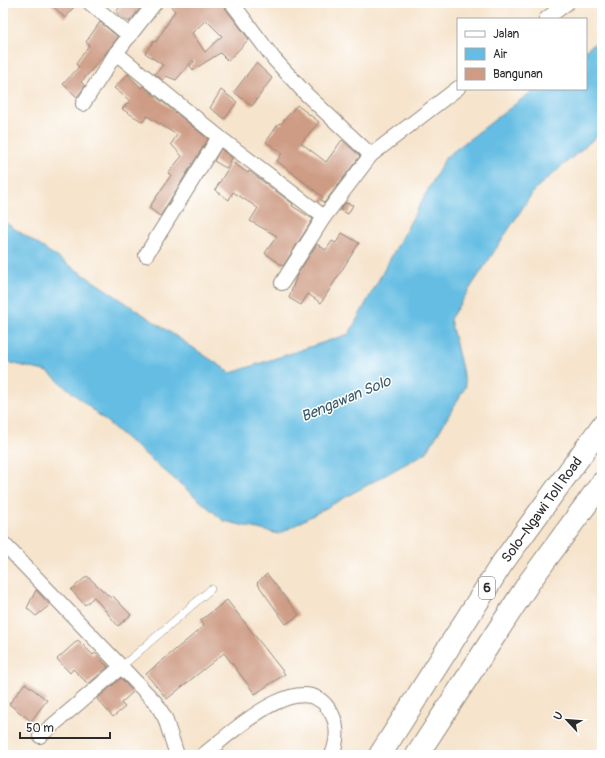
<svg xmlns="http://www.w3.org/2000/svg" width="605" height="758" font-family="Pangolin,sans-serif">
<style>
.water{fill:#65bde3;stroke:#487487}
.building{fill:#ce9b84;fill-rule:evenodd}
.lines{fill:none;stroke-linecap:round;stroke-linejoin:round}
.service-casing{stroke:#90887c;stroke-width:8}
.minor-casing{stroke:#90887c;stroke-width:16}
.motorway-casing{stroke:#90887c;stroke-width:24}
.service{stroke:#fff;stroke-width:7}
.minor{stroke:#fff;stroke-width:14}
.motorway{stroke:#fff;stroke-width:22}
.labels{text-anchor:middle;dominant-baseline:central;stroke-width:3;stroke-linejoin:round;paint-order:stroke}
.shield{fill:#fff;stroke:#6b6b6b;stroke-width:1}
.shield-label{font-size:13px;font-weight:bold;fill:#2b2b2b}
.street-label{font-size:14px;fill:#2b2b2b;stroke:#fff}
.water-label{font-size:15px;font-style:italic;fill:#3f5e6b;stroke:#fff}
</style>
<rect width="100%" height="100%" fill="#fff"/>
<filter id="ink" filterUnits="userSpaceOnUse"><feTurbulence type="fractalNoise" baseFrequency=".025" numOctaves="2"/><feDisplacementMap in="SourceGraphic" scale="8" xChannelSelector="R" yChannelSelector="G"/><feConvolveMatrix kernelMatrix="1 2 1 2 8 2 1 2 1" color-interpolation-filters="sRGB"/></filter>
<filter id="wash" filterUnits="userSpaceOnUse"><feTurbulence type="fractalNoise" baseFrequency=".012" numOctaves="4" result="noise"/><feDisplacementMap in="SourceGraphic" scale="16" xChannelSelector="R" yChannelSelector="G"/><feGaussianBlur stdDeviation="0.9" result="paint"/><feColorMatrix in="noise" values="0 0 0 0 0 0 0 0 0 0 0 0 0 0 0 0 0 1.4 0 .05"/><feComposite in="paint" operator="in"/></filter>
<g filter="url(#wash)">
<rect width="100%" height="100%" fill="#f6e4cc"/>
<path class="water" d="M602,38v94l-67,57 -85,130 16,67 -39,66 -148,82 -55,-13 -176,-149 -45,-11v-140l228,152 118,-39 97,-177 89,-68h51v-39z"/>
<g id="blocks">
<g class="building">
<path d="M50,3h27l-12,15z"/>
<path d="M123,3h21l-15,19 -13,-10z"/>
<path d="M168,3h56l1,5 24,31 -21,22 -8,-8 -27,17 -3,-4 4,-4 -1,-2 -17,20 -10,-4 -3,4 -8,-6 8,-9 -18,-12 9,-12 2,1 19,-31zM206,20l16,16 -17,16 -13,-19z"/>
<path d="M100,22l18,15 -16,21 -21,24 4,4 -8,11 -14,-13 16,-17 -3,-3 13,-19 -3,-3z"/>
<path d="M256,63l16,15 -20,28 -18,-14z"/>
<path d="M128,74l13,14 2,-2 65,53 -48,77 -11,-8 22,-33 -3,-2 14,-17 -11,-12 6,-9 -30,-19 -4,6 -21,-13 8,-8 -16,-13z"/>
<path d="M221,90l16,12 -12,17 -15,-11z"/>
<path d="M297,105l22,17 -18,21 25,19 16,-22 18,16 -36,47 -3,-3 2,-3 -46,-36 5,-8 -16,-11 13,-19 2,1z"/>
<path d="M221,149l11,9 -6,10 -12,-7z"/>
<path d="M232,162l16,11 1,-2 44,33 -1,2 21,13 -30,47 -18,-13 12,-17 -27,-15 8,-13 -25,-16 -4,8 -14,-10z"/>
<path d="M345,203l8,2 -5,9 -8,-4z"/>
<path d="M342,233l17,10 -38,60 -13,-9 -7,11 -12,-7 8,-23 20,-31 9,6 6,-9 4,2z"/>
<path d="M267,574l32,41 -13,9 -29,-41z"/>
<path d="M87,576l24,22 2,-2 18,19 -13,11 -24,-29 -9,8 -14,-15z"/>
<path d="M36,590l14,15 -14,11 -9,-8z"/>
<path d="M227,600l58,74 -30,20 -31,-41 -57,46 -21,-25 58,-48 -4,-5z"/>
<path d="M78,640l15,15 2,-2 13,14 -20,17 -15,-15 -3,4 -13,-14z"/>
<path d="M121,678l12,14 -12,11 4,4 -12,10 -16,-18z"/>
<path d="M25,683l22,17 -16,21 -22,-17z"/>
</g>
</g>
</g>
<g filter="url(#ink)">
<use href="#blocks" fill-opacity="0" stroke="#90887c" stroke-width="1"/>
<g class="lines">
<g class="service-casing">
<path id="service" d="M120,668l91,-79"/>
</g>
<g class="minor-casing">
<g id="minor">
<path d="M90,3l40,33"/>
<path d="M232,3l42,56 32,35 65,61"/>
<path d="M546,19l21,-16"/>
<path d="M116,53l103,84 105,80"/>
<path d="M83,104l33,-51 39,-50"/>
<path d="M146,255l73,-118"/>
<path d="M282,283l42,-66 47,-62 87,-67"/>
<path d="M3,543l153,160 9,15 12,37"/>
<path d="M40,736l80,-68"/>
<path d="M203,755c26,-20 96,-88 125,-47 11,14 10,32 4,47"/>
</g>
</g>
<g class="motorway-casing">
<g id="motorway">
<path id="s1" d="M380,755l121,-190 101,-139"/>
<path d="M417,755l113,-174 72,-98"/>
</g>
</g>
<use href="#service" class="service"/>
<use href="#minor" class="minor"/>
<use href="#motorway" class="motorway"/>
</g>
</g>
<g class="labels">
<rect class="shield" x="479" y="577" width="16" height="22" rx="3"/>
<g class="shield-label">
<text x="487" y="588">6</text>
</g>
<g class="street-label">
<text stroke="none"><textPath href="#s1" startOffset="294">Solo–Ngawi Toll Road</textPath></text>
</g>
<g class="water-label">
<text transform="translate(346 399) rotate(-23)">Bengawan Solo</text>
</g>
</g>
<rect width="605" height="758" fill="none" stroke="#fff" stroke-width="16"/>
<rect x="457" y="18" width="130" height="72" fill="#ffffff" stroke="#aaaaaa"/>
<rect x="465" y="31" width="20" height="6" fill="#ffffff" stroke="#aaaaaa"/>
<text x="493" y="38" font-size="12" fill="#2b2b2b">Jalan</text>
<rect x="465" y="48" width="20" height="12" fill="#65bde3" stroke="#aaaaaa"/>
<text x="493" y="58" font-size="12" fill="#2b2b2b">Air</text>
<rect x="465" y="68" width="20" height="12" fill="#ce9b84" stroke="#aaaaaa"/>
<text x="493" y="78" font-size="12" fill="#2b2b2b">Bangunan</text>
<g transform="translate(567 720) rotate(296)" stroke="#ffffff" stroke-width="3" paint-order="stroke">
<path d="M0-3L7 15L0 10L-7 15Z" fill="#2b2b2b"/>
<text y="-6" font-size="11" font-weight="bold" text-anchor="middle" fill="#2b2b2b">U</text>
</g>
<path d="M20 732v6h90v-6" fill="none" stroke="#2b2b2b" stroke-width="2"/>
<text x="26" y="732" font-size="12" fill="#2b2b2b" stroke="#ffffff" stroke-width="3" paint-order="stroke">50 m</text>
</svg>
